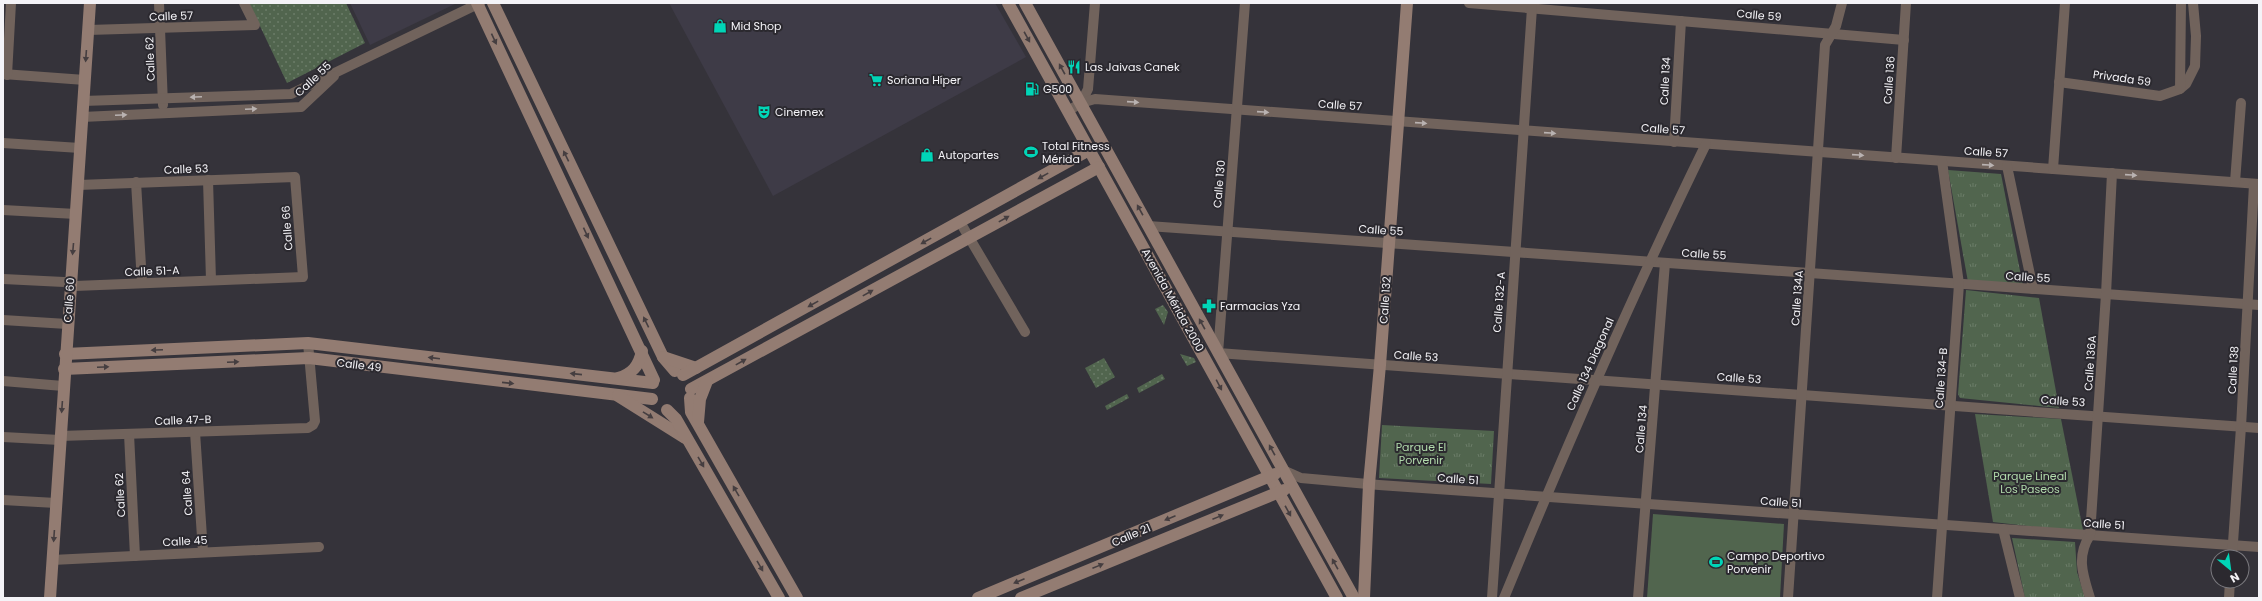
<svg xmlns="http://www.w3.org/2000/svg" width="2262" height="601" font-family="Poppins,sans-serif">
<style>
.built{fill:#3e3b47}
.grass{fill:url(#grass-dots)}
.park{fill:url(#park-tufts)}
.pitch{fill:#51654e}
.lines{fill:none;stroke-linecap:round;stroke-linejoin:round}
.street{stroke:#71635c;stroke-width:10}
.secondary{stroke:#937c72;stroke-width:12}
.oneway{fill:#453e40}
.oneway2{fill:#b9b2b1}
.labels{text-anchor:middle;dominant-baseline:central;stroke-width:4;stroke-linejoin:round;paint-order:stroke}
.street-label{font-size:11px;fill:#f4f3f7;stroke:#2b292f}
.poi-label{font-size:11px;fill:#f4f3f7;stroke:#2b292f;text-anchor:start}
.park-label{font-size:11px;fill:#b2dbac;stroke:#2b292f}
</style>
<defs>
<pattern id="grass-dots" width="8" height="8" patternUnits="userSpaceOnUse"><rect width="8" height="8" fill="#51654e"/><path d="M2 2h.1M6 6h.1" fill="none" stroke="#6b7c68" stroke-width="1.8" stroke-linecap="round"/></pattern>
<pattern id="park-tufts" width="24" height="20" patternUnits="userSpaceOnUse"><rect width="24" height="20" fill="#51654e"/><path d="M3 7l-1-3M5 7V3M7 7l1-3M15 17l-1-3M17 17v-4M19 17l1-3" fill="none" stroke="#6b7c68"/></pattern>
</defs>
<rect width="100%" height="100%" fill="#35333a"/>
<g class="built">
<path d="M350,3h107l-87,42z"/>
<path d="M669,3h326l31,54 -253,139z"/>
</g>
<g class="grass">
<path d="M249,3h97l19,40 -78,40z"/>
<path d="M1163,305l5,7 -4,13 -9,-16z"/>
<path d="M1180,354l14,4 2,4 -9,4z"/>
<path d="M1104,358l11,19 -19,11 -11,-20z"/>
<path d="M1162,374l3,5 -26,14 -2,-5z"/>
<path d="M1127,394l2,4 -22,12 -2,-4z"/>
</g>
<g class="park">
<path d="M1948,170l53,4 22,112 -55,-4z"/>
<path d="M1966,290l73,8 20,110 -99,-10 -2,-4z"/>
<path d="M1975,414l86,5 22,111 -2,2 -88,-10z"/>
<path d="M1382,425l112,6 -3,53 -112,-6z"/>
<path d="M2012,538l63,4 2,30 8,26h-60z"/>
</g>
<path class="pitch" d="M1653,514l131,10 -4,74h-133z"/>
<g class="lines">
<g class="street">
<path d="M159,3l4,102"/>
<path d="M1469,3l435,37"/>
<path d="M88,30l167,-5 -11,-22"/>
<path d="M3,74l82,6"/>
<path d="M7,75l4,-72"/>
<path d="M2059,82l101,14 20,-7 6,-5 9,-18 1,-30 -3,-33"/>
<path d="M2180,89l1,-86"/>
<path d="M83,101l208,-7 189,-91"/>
<path d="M1081,103l7,-14 7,-86"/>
<path d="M1068,111l13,-8 14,-4 1164,85"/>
<path d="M82,117l219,-10 33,-31"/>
<path d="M1674,142l7,-121"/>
<path d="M3,143l77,5"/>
<path d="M1896,158l10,-155"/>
<path d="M2007,166l26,123"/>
<path d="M2053,169l12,-166"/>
<path d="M208,180l3,100"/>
<path d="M136,182l6,101"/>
<path d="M2235,182l6,-79"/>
<path d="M3,210l73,4"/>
<path d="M960,222l65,110"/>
<path d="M1148,226l1111,79"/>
<path d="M3,279l61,3 11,4 228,-9 -8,-100 -217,8"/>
<path d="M3,320l64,4"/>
<path d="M1218,353l1041,75"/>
<path d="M1218,353l27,-350"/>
<path d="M3,381l60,5"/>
<path d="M195,432l8,120"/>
<path d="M129,434l6,122"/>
<path d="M60,436l248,-8 5,-3 2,-4 -7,-78"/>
<path d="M3,437l57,3"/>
<path d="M1283,470l18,8 78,7 880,62"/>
<path d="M3,500l53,3"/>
<path d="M2003,529l17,69"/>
<path d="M2232,557l9,-130 13,-243"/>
<path d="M52,560l267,-13"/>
<path d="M1492,598l40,-590"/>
<path d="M1504,598c63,-153 129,-305 202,-454"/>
<path d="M1638,598l27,-335"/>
<path d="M1788,598l37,-553 11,-19 6,-23"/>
<path d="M1937,598l22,-314 -17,-123"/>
<path d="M2090,598c-7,-23 -14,-41 0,-63l16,-241 6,-121"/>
<path d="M2229,598l1,-17"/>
</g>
<g class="secondary">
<path d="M477,3l177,377"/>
<path d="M493,3l170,354 12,14"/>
<path d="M1008,3l329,595"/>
<path d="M1025,3l329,595"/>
<path d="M65,354l243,-11 345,40"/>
<path d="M663,357l33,11"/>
<path d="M64,369l245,-11 343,41"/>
<path d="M683,375l406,-225"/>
<path d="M618,378c14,-4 21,-12 24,-27"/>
<path d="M691,389l408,-222"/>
<path d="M618,396l67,42"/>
<path d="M690,398l1,14 106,186"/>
<path d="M667,410l9,9 103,179"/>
<path d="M698,422l2,-23 7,-18"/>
<path d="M50,598l40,-595"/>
<path d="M978,598l297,-124"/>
<path d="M1021,598l263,-108"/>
<path d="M1364,598l5,-114 11,-119 27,-362"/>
</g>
</g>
<defs><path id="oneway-solid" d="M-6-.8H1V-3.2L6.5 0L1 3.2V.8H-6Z"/></defs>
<g class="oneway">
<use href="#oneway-solid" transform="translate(1027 37) rotate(61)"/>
<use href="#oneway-solid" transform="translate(494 39) rotate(65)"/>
<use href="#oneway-solid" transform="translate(86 56) rotate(94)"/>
<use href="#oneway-solid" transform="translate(1062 69) rotate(-119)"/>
<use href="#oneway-solid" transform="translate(566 156) rotate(-116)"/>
<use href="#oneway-solid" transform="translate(1043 176) rotate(151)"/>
<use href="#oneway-solid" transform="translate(1140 210) rotate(-119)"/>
<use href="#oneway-solid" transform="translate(1004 219) rotate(-29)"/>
<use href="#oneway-solid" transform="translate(586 233) rotate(65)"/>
<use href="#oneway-solid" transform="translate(926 241) rotate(151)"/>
<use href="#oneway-solid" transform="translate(73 249) rotate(95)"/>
<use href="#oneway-solid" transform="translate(868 293) rotate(-29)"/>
<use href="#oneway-solid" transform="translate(813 304) rotate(151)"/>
<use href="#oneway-solid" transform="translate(646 322) rotate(-116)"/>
<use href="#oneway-solid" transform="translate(1202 324) rotate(-119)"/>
<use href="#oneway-solid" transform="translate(157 350) rotate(177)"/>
<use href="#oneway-solid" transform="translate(434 358) rotate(-173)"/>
<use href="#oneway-solid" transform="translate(233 362) rotate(-2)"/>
<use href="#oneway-solid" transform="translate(741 362) rotate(-29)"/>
<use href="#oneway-solid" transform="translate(103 367) rotate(-2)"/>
<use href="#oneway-solid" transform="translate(576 374) rotate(-174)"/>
<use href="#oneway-solid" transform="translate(508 383) rotate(6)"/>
<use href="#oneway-solid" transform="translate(1219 385) rotate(62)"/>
<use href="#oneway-solid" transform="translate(62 407) rotate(94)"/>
<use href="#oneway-solid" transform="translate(648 415) rotate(32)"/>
<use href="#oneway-solid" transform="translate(1272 450) rotate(-119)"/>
<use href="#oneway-solid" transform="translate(701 462) rotate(60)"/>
<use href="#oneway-solid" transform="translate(736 491) rotate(-120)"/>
<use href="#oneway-solid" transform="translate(1288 511) rotate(61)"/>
<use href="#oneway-solid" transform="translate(1218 517) rotate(-22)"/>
<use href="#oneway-solid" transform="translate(1170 518) rotate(157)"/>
<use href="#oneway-solid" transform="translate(54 536) rotate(94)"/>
<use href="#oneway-solid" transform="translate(1335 564) rotate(-119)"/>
<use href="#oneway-solid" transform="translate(760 566) rotate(60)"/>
<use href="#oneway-solid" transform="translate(1098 566) rotate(-22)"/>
<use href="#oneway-solid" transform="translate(1019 581) rotate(157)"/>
</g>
<g class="oneway2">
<use href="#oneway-solid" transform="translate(196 97) rotate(178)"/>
<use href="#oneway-solid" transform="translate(1133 102) rotate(4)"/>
<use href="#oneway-solid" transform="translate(251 109) rotate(-3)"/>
<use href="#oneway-solid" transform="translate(1263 112) rotate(4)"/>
<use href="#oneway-solid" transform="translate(121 115) rotate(-3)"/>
<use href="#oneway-solid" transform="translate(1421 123) rotate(4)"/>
<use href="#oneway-solid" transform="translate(1550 133) rotate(4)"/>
<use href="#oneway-solid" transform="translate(1858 155) rotate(4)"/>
<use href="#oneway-solid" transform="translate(1988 165) rotate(4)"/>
<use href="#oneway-solid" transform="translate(2131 175) rotate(4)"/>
</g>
<defs>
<g id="shop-bare" transform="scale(1.08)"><path d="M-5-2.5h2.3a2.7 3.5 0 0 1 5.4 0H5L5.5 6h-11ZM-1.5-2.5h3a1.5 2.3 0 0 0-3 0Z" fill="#01d5b7" stroke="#2b292f" stroke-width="2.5" paint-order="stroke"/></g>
<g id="restaurant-bare" transform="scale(1.08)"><path d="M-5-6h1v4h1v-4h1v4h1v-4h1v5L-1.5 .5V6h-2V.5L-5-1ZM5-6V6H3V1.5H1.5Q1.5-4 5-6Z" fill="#01d5b7" stroke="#2b292f" stroke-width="2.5" paint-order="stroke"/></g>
<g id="supermarket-bare" transform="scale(1.08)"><path d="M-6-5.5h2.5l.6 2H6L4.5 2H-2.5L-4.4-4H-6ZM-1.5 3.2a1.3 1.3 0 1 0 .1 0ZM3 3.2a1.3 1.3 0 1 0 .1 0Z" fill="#01d5b7" stroke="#2b292f" stroke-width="2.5" paint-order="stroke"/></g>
<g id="fuel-bare" transform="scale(1.08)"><path d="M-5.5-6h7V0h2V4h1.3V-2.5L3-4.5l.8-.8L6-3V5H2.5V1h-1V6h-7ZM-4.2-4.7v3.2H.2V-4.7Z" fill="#01d5b7" stroke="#2b292f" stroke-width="2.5" paint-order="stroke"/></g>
<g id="theatre-bare" transform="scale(1.08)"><path d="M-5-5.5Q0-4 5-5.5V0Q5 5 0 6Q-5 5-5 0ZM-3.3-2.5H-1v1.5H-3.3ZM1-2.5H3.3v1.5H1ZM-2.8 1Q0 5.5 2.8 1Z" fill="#01d5b7" stroke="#2b292f" stroke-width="2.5" paint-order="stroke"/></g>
<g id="stadium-bare" transform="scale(1.08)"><path d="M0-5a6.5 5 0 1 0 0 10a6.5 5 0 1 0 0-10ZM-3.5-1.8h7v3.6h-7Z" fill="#01d5b7" stroke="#2b292f" stroke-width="2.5" paint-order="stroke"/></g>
<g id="pharmacy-bare" transform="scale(1.08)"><path d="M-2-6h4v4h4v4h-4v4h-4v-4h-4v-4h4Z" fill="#01d5b7" stroke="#2b292f" stroke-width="2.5" paint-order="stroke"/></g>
</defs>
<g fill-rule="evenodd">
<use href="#shop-bare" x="720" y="26"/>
<use href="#restaurant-bare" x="1074" y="67"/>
<use href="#supermarket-bare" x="876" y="80"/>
<use href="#fuel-bare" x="1032" y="89"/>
<use href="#theatre-bare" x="764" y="112"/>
<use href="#stadium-bare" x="1031" y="152"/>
<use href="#shop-bare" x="927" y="155"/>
<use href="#pharmacy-bare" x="1209" y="306"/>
<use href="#stadium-bare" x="1716" y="562"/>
</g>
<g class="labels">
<g class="street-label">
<text transform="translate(1759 15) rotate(5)">Calle 59</text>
<text transform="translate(171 16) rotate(-2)">Calle 57</text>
<text transform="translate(150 59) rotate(-92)">Calle 62</text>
<text transform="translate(2122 78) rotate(8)">Privada 59</text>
<text transform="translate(313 79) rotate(-43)">Calle 55</text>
<text transform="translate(1889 80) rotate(-86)">Calle 136</text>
<text transform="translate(1665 81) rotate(-87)">Calle 134</text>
<text transform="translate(1340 105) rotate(4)">Calle 57</text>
<text transform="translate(1663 129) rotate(4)">Calle 57</text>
<text transform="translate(1986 152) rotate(4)">Calle 57</text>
<text transform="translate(186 169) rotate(-2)">Calle 53</text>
<text transform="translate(1219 184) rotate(-85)">Calle 130</text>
<text transform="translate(287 228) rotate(-94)">Calle 66</text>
<text transform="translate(1381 230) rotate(4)">Calle 55</text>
<text transform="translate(1704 254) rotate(4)">Calle 55</text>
<text transform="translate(152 271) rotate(-2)">Calle 51-A</text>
<text transform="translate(2028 277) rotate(4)">Calle 55</text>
<text transform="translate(1797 298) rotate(-86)">Calle 134A</text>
<text transform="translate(69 300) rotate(-86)">Calle 60</text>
<text transform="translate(1173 300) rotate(61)">Avenida Mérida 2000</text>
<text transform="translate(1385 300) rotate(-86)">Calle 132</text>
<text transform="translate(1499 302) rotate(-86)">Calle 132-A</text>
<text transform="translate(1416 356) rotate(4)">Calle 53</text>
<text transform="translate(2090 363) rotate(-86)">Calle 136A</text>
<text transform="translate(1590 364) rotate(-66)">Calle 134 Diagonal</text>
<text transform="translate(359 365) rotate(7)">Calle 49</text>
<text transform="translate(2233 370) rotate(-87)">Calle 138</text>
<text transform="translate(1739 378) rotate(4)">Calle 53</text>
<text transform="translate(1941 378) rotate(-86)">Calle 134-B</text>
<text transform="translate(2063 401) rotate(4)">Calle 53</text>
<text transform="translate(183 420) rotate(-2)">Calle 47-B</text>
<text transform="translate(1641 429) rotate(-85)">Calle 134</text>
<text transform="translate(1458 479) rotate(4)">Calle 51</text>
<text transform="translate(187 493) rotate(-94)">Calle 64</text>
<text transform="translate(120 495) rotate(-93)">Calle 62</text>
<text transform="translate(1781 502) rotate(4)">Calle 51</text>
<text transform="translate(2104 524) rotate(4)">Calle 51</text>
<text transform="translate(1131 535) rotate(-23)">Calle 21</text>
<text transform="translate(185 541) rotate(-3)">Calle 45</text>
</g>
<g class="poi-label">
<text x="731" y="26">Mid Shop</text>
<text x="1085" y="67">Las Jaivas Canek</text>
<text x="887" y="80">Soriana Híper</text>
<text x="1043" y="89">G500</text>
<text x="775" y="112">Cinemex</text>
<text x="1042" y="146">Total Fitness<tspan x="1042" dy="13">Mérida</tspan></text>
<text x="938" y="155">Autopartes</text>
<text x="1220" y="306">Farmacias Yza</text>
<text x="1727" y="556">Campo Deportivo<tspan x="1727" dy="13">Porvenir</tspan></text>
</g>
<g class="park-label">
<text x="1421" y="447">Parque El<tspan x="1421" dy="13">Porvenir</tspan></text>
<text x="2030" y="476">Parque Lineal<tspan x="2030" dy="13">Los Paseos</tspan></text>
</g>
</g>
<rect width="2262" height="601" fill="none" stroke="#f4f3f7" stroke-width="8"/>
<g transform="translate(2230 569) rotate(151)"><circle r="19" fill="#2b292f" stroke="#7b7a7f"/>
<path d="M0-3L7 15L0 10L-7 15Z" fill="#01d5b7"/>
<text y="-6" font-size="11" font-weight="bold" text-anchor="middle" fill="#f4f3f7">N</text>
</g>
</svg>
